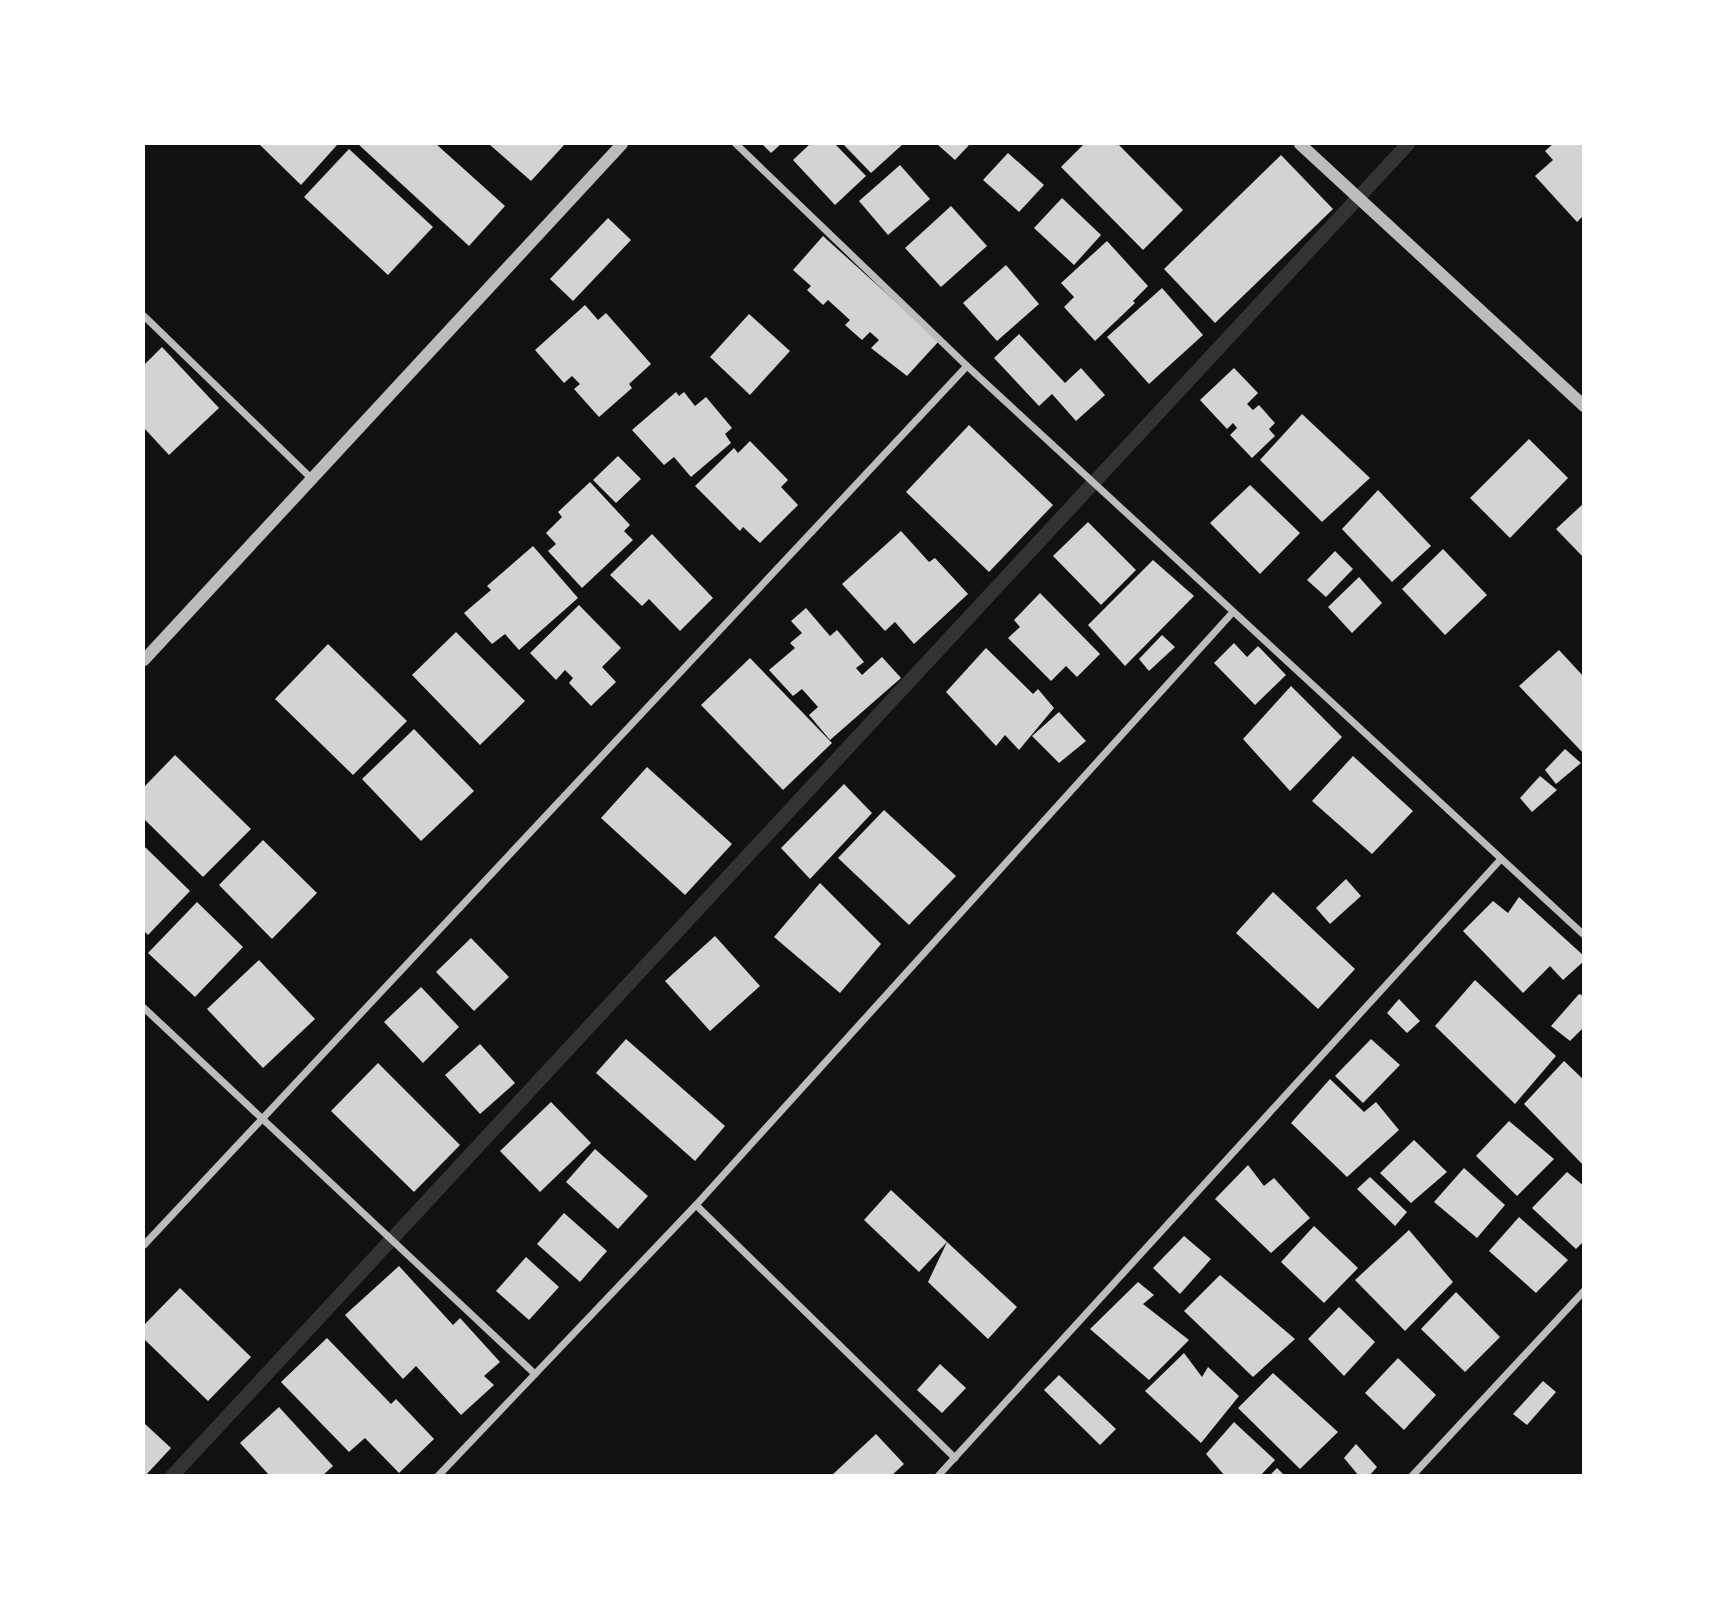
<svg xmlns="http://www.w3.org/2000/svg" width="1727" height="1619" font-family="Barlow,sans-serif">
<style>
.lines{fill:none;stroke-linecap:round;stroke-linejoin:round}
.stream{stroke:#333;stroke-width:14}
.building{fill:#d3d3d3}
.minor{stroke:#bcbcbc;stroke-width:7}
.tertiary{stroke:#bcbcbc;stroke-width:12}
</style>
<rect width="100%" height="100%" fill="#111"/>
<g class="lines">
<path class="stream" d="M172,1476l1236,-1332"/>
</g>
<g class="building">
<path d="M259,144h79l-37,41z"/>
<path d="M358,144h78l69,62 -36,40z"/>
<path d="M489,144h76l-34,37z"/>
<path d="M762,144h19l-10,9z"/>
<path d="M810,144h25l31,32 -31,29 -42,-45z"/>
<path d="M843,144h60l-32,29z"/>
<path d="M937,144h33l-15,16z"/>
<path d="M1084,144h34l65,66 -40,40 -82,-83z"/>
<path d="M1553,144h31v71l-7,7 -42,-46 18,-16 -8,-9z"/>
<path d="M349,149l84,78 -45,48 -84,-78z"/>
<path d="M1008,153l36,32 -25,27 -36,-32z"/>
<path d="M1281,155l52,54 -118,114 -51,-54z"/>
<path d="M900,165l30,34 -42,36 -29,-34z"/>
<path d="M1062,198l39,37 -27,30 -40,-37z"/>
<path d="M951,206l36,40 -46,41 -36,-39z"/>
<path d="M608,218l23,22 -58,61 -23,-22z"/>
<path d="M823,236l116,105 -32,35 -36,-28 8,-8 -9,-8 -8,8 -17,-15 5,-5 -22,-20 -5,5 -16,-15 4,-4 -18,-16z"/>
<path d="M1107,241l41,45 -15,15 2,2 -40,38 -31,-34 10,-10 -13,-14z"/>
<path d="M1006,265l33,39 -42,37 -34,-38z"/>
<path d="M1162,288l41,47 -54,49 -42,-47z"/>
<path d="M585,305l13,15 8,-7 45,51 -22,20 3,4 -33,29 -25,-28 6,-5 -8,-8 -8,7 -29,-33z"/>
<path d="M749,314l41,37 -40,44 -40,-38z"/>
<path d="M1019,334l46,49 16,-15 24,27 -29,26 -24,-27 -13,12 -45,-48z"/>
<path d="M162,347l57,61 -50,47 -25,-27v-63z"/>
<path d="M1234,368l24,25 -11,11 6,6 6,-5 16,18 -6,6 6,7 -23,22 -22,-23 7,-7 -4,-5 -6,6 -27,-29z"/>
<path d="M676,392l3,4 5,-4 11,14 11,-9 26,31 -7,6 6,9 -40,34 -17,-20 -10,8 -32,-35z"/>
<path d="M1302,414l68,64 -48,44 -62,-62z"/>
<path d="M969,425l84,80 -64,67 -83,-80z"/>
<path d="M1529,439l39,39 -58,60 -40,-40z"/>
<path d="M750,441l38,39 -7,7 17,18 -38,38 -17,-16 -3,4 -45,-45 39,-38 4,5z"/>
<path d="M618,456l23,23 -25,24 -23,-23z"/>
<path d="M590,482l40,43 -6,6 9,9 -51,48 -34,-37 8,-7 -10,-11 16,-16 -4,-5z"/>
<path d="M1250,485l50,48 -40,41 -50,-51z"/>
<path d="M1378,490l53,56 -39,36 -50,-53z"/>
<path d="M1584,503v55l-28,-29z"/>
<path d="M1088,522l48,48 -35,35 -48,-49z"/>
<path d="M901,531l28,31 6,-4 33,36 -54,50 -19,-22 -10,9 -43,-47z"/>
<path d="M652,534l61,64 -33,33 -31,-32 -7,7 -32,-31z"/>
<path d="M533,546l45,52 -59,52 -14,-16 -13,10 -28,-31 27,-23 -4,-4z"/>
<path d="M1443,549l44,46 -42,40 -43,-46z"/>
<path d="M1335,551l18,18 -27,28 -19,-17z"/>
<path d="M1153,560l41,36 -69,70 -37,-41z"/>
<path d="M1359,577l23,26 -30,30 -24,-26z"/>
<path d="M1040,593l60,61 -23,23 -11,-11 -15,15 -43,-43 12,-11 -6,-7z"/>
<path d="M579,605l42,43 -19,19 14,15 -25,24 -22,-23 4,-5 -8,-8 -9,10 -26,-27z"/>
<path d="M806,608l24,28 7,-6 27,32 -8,6 6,7 20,-18 19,21 -71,62 -21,-25 9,-8 -16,-18 -9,7 -24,-26 26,-22 -5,-5 12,-10 -11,-12z"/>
<path d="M456,632l69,69 -45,44 -68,-70z"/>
<path d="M1162,635l13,12 -26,24 -10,-12z"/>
<path d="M1234,643l13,14 11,-11 28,29 -31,30 -41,-42z"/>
<path d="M328,644l79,77 -54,54 -78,-76z"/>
<path d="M986,648l47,46 5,-5 16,19 -35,42 -14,-15 -9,11 -50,-54z"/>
<path d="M1559,650l25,27v77l-65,-68z"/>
<path d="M750,658l82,85 -49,47 -82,-85z"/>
<path d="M1291,686l51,51 -52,54 -47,-52z"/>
<path d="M1059,712l27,29 -27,22 -27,-27z"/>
<path d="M414,729l60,62 -53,50 -59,-62z"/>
<path d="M1565,749l16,14 -25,21 -11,-14z"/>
<path d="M175,755l76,74 -48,48 -59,-58v-32z"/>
<path d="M1353,756l60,55 -41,43 -60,-53z"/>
<path d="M647,767l85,77 -47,51 -84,-77z"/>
<path d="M1540,776l17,14 -25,22 -12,-14z"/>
<path d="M844,784l28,29 -62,66 -29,-31z"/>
<path d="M884,810l72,66 -47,49 -71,-67z"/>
<path d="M263,840l54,53 -45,46 -53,-54z"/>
<path d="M144,846l46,45 -42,44 -4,-4z"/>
<path d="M1346,879l15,17 -31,28 -14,-16z"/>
<path d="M820,883l61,61 -41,49 -66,-56z"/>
<path d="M1273,892l82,77 -37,40 -82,-76z"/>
<path d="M1519,897l65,59v5l-21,19 -13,-14 -27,27 -60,-62 30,-30 15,12z"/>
<path d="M197,902l46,45 -48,50 -47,-44z"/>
<path d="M715,936l45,50 -50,45 -45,-50z"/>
<path d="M471,938l38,39 -35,34 -38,-39z"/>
<path d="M259,960l56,59 -52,49 -56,-59z"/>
<path d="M1475,980l81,76 -41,48 -80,-78z"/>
<path d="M421,987l38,40 -36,36 -39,-41z"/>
<path d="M1579,994l5,2v31l-14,14 -19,-15z"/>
<path d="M1399,999l21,22 -13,12 -20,-20z"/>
<path d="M626,1039l99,87 -30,35 -99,-88z"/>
<path d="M1371,1039l29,26 -37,38 -28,-27z"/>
<path d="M480,1044l35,39 -35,31 -35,-39z"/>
<path d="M1564,1061l20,19v86l-60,-62z"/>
<path d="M378,1063l82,82 -46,47 -83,-81z"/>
<path d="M1330,1079l34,33 12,-10 23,28 -52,47 -56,-54z"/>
<path d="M551,1102l40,41 -51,49 -40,-41z"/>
<path d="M1509,1121l45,38 -37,37 -41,-40z"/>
<path d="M1414,1140l33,32 -36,31 -31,-30z"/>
<path d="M595,1149l53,47 -30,33 -52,-47z"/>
<path d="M1248,1165l16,21 10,-8 36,40 -39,35 -56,-54z"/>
<path d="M1464,1168l41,37 -28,33 -43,-36z"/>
<path d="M1567,1172l17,14v55l-8,8 -44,-41z"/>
<path d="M1370,1177l37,35 -12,14 -38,-37z"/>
<path d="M891,1190l56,52 -28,30 -55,-52z"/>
<path d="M564,1213l43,38 -27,31 -43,-38z"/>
<path d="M1519,1217l49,43 -32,33 -47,-42z"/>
<path d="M1314,1226l44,42 -34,35 -43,-41z"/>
<path d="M1409,1230l44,52 -48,49 -50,-51z"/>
<path d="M1184,1236l27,23 -31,35 -27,-26z"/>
<path d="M947,1242l70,65 -29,32 -60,-57z"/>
<path d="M526,1257l33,30 -30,33 -33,-29z"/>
<path d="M399,1266l54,59 7,-7 40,44 -16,14 10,9 -33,30 -45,-49 -13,13 -58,-64z"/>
<path d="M1220,1275l75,64 -42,38 -69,-66z"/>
<path d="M1138,1282l16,13 -11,9 46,36 -40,40 -59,-51z"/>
<path d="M180,1288l71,69 -43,44 -64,-62v-14z"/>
<path d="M1456,1292l44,45 -35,35 -44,-43z"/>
<path d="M1339,1307l36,35 -31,34 -36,-37z"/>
<path d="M327,1338l64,66 5,-5 38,40 -35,34 -34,-35 -16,14 -68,-70z"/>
<path d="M1184,1353l18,24 6,-10 31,29 -38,47 -56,-52z"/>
<path d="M1398,1358l38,37 -32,35 -39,-37z"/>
<path d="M940,1364l26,24 -24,25 -25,-23z"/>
<path d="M1273,1373l65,59 -38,37 -62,-61z"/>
<path d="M1059,1375l57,54 -16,16 -56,-55z"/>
<path d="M1543,1381l13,11 -29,33 -14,-11z"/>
<path d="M279,1407l54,59 -11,10h-52l-30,-33z"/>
<path d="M1234,1422l41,38 -15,16h-35l-19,-22z"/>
<path d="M144,1423l27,25 -26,28h-1z"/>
<path d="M876,1434l28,30 -13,12h-60z"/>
<path d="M1356,1444l21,23 -8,9h-10l-15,-18z"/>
<path d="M1277,1468l8,8h-16z"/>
</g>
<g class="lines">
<g class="minor">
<path d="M736,144l231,222 617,569"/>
<path d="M144,316l168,163"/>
<path d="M144,1008l391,366"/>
<path d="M696,1205l259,253"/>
<path d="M144,1245l823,-879"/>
<path d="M438,1476l258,-271 537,-593"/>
<path d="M938,1476l563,-617"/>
<path d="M1412,1476l172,-185"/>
</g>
<g class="tertiary">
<path d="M1300,144l284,262"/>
<path d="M144,660l478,-516"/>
</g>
</g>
<rect width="1727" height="1619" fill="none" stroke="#ffffff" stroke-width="290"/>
</svg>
